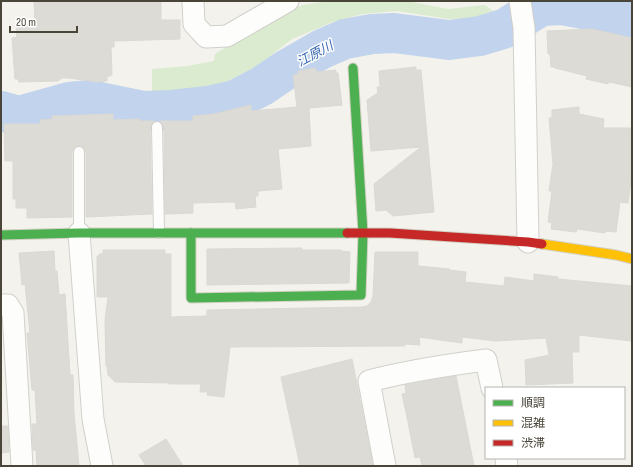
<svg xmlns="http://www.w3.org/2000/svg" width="633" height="467" font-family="'Sofia Sans Condensed','Noto Sans JP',sans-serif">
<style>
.green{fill:#dbebcf}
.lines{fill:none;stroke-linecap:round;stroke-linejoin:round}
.river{stroke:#c1d3ed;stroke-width:40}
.building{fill:#dcdbd6;stroke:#dbd9d3}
.lane-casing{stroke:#d1d0cb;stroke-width:12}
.street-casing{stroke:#d1d0cb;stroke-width:23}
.fast-casing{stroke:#d2d0c4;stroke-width:11}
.slow-casing{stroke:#d2d0c4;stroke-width:11}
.jam-casing{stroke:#d2d0c4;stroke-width:11}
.lane{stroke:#fdfdfc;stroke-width:10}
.street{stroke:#fdfdfc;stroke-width:21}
.fast{stroke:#4caf50;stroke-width:9}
.slow{stroke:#ffc107;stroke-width:9}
.jam{stroke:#c62828;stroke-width:9}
.labels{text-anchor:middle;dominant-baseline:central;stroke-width:3;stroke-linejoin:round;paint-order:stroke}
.water-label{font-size:13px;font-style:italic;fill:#3767b0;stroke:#fff}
</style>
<rect width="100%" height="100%" fill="#f3f2ed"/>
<path class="green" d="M329,1h78l41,8 37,-4 8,6 -19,7 -25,1 -52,-8 -35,3 -29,8 -41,17 -33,26 -40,21 -67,7v-24l35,-3 27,-5 1,-7 58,-38 30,-11z"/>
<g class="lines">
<path class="river" d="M1,111l18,5 50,-14 21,-2 54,11 28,-1 36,-4 27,-6 27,-14 25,-17 35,-20 23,-10 27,-5 22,-1 55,7 31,-4 26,-8 35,-22 21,-1 70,13"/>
</g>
<g class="building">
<path d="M34,1h127v19h19v19l-66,2v6h-3l1,28 -5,2v4l-10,1 -28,-4h-7l-4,3 -39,1 -1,-3h-3l-3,-41 5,-1 -1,-12 19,-1z"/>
<path d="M592,29l40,9v49l-23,-5 -1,2 -22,-5 1,-3 -32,-8v-1h-4l-1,-13h-2l-1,-23z"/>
<path d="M416,67v3h5l13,142 -41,4 -7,-6 -10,1 -2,-27 47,-37 -50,4 -4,-51 11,-7 -1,-6h3l-1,-16z"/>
<path d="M316,68v4l20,-2v3h2l4,32 -33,3 2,38 -33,3 4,40 -24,2v5h-3l1,11 -20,2 -1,-7 -42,1v10l-28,1 -1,-87 -4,-6h33v-5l21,-2 37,-9v6l46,-4 -4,-32 5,-1v-3z"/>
<path d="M579,107v7l25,5 -1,9h29v46l-4,29 -8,-1 -4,30 -11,-1v2l-28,-4 -1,3 -25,-3 1,-6 -4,-1 4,-31h-3l4,-27 -4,-46h3v-8z"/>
<path d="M113,114v6l27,-1v2h14l-4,6 2,87 -66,3v-65l-2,-4 -5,-2 -4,1 -3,5v65l-45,1v-10h-11v-9h-3v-38h-8l-1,-37h36v-4l12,-1v-3z"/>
<path d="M302,248v2h39v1l9,1 -1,31 -142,2v-36z"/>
<path d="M103,250h62v4h6v63l35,-1 1,-1v-5l155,-3 5,-1 4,-4 2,-6 2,-44h43v14l32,3 -1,1 17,2 -1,10 39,4 1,-9 29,4v-7l24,3v2l74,7v55l-53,-6v17h-7l1,31 -47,2 -1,-25 25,-5h-1l-3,-17 -50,3 -34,-4v6l-43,-6 1,8 -15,-1v2l-175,1 -6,50 -17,-2 1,-3h-8l1,-8h-32v-1l-54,-1 -7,-7 -1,-9h-1l-1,-46 3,-23h-11v-41h2v-2h4z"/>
<path d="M54,251l1,20h2l2,24 6,-1 5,81h3l1,38 5,53h-42l-1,-16h-3l-1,-26h5l-2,-34h-3l-5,-57h3l-5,-49 -3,1 -3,-32z"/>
<path d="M352,359l21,107h-73l-19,-89z"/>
<path d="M456,376l18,90h-52l-2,-9 -5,1 -7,-36 -6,-28 4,-1 -1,-8z"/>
<path d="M1,426h7l1,26 -8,1z"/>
<path d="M166,439l17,27h-37l-7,-11z"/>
</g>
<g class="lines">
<g class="lane-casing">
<g id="lane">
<path d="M157,127l2,106"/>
<path d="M79,152v81"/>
</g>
</g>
<g class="street-casing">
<g id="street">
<path d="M193,1l1,23 12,13 21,-1 61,-35"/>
<path d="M520,1l4,27 4,214"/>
<path d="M79,233l14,186 9,47"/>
<path d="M1,305h7l5,8 9,153"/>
<path d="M506,458l1,8"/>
<path d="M385,466l-16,-85c39,-10 77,-16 117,-21l6,28"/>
</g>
</g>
<g class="fast-casing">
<g id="fast">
<path d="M191,233v65l170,-3 2,-62 -10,-165"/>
<path d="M1,235l78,-2h268"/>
</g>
</g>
<g class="slow-casing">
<path id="slow" d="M542,244l74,11 16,4"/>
</g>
<g class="jam-casing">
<path id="jam" d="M347,233h43l138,9 14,2"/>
</g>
<use href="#lane" class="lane"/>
<use href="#street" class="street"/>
<use href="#fast" class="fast"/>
<use href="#slow" class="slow"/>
<use href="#jam" class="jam"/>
</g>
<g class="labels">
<g class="water-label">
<text transform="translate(315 54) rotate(-28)">江原川</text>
</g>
</g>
<rect width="633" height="467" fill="none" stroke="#494539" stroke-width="4"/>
<rect x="485" y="387" width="140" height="72" fill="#ffffff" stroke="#b6b5b0"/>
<rect x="493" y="400" width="20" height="6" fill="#4caf50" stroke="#b6b5b0"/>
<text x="521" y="407" font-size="12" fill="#494539">順調</text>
<rect x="493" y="420" width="20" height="6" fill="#ffc107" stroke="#b6b5b0"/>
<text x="521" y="427" font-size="12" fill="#494539">混雑</text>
<rect x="493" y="440" width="20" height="6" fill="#c62828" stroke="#b6b5b0"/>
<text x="521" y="447" font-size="12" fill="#494539">渋滞</text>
<path d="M10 26v6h67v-6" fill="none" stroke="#494539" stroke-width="2"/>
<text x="16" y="26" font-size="12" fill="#494539" stroke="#ffffff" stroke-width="3" paint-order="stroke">20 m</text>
</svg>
